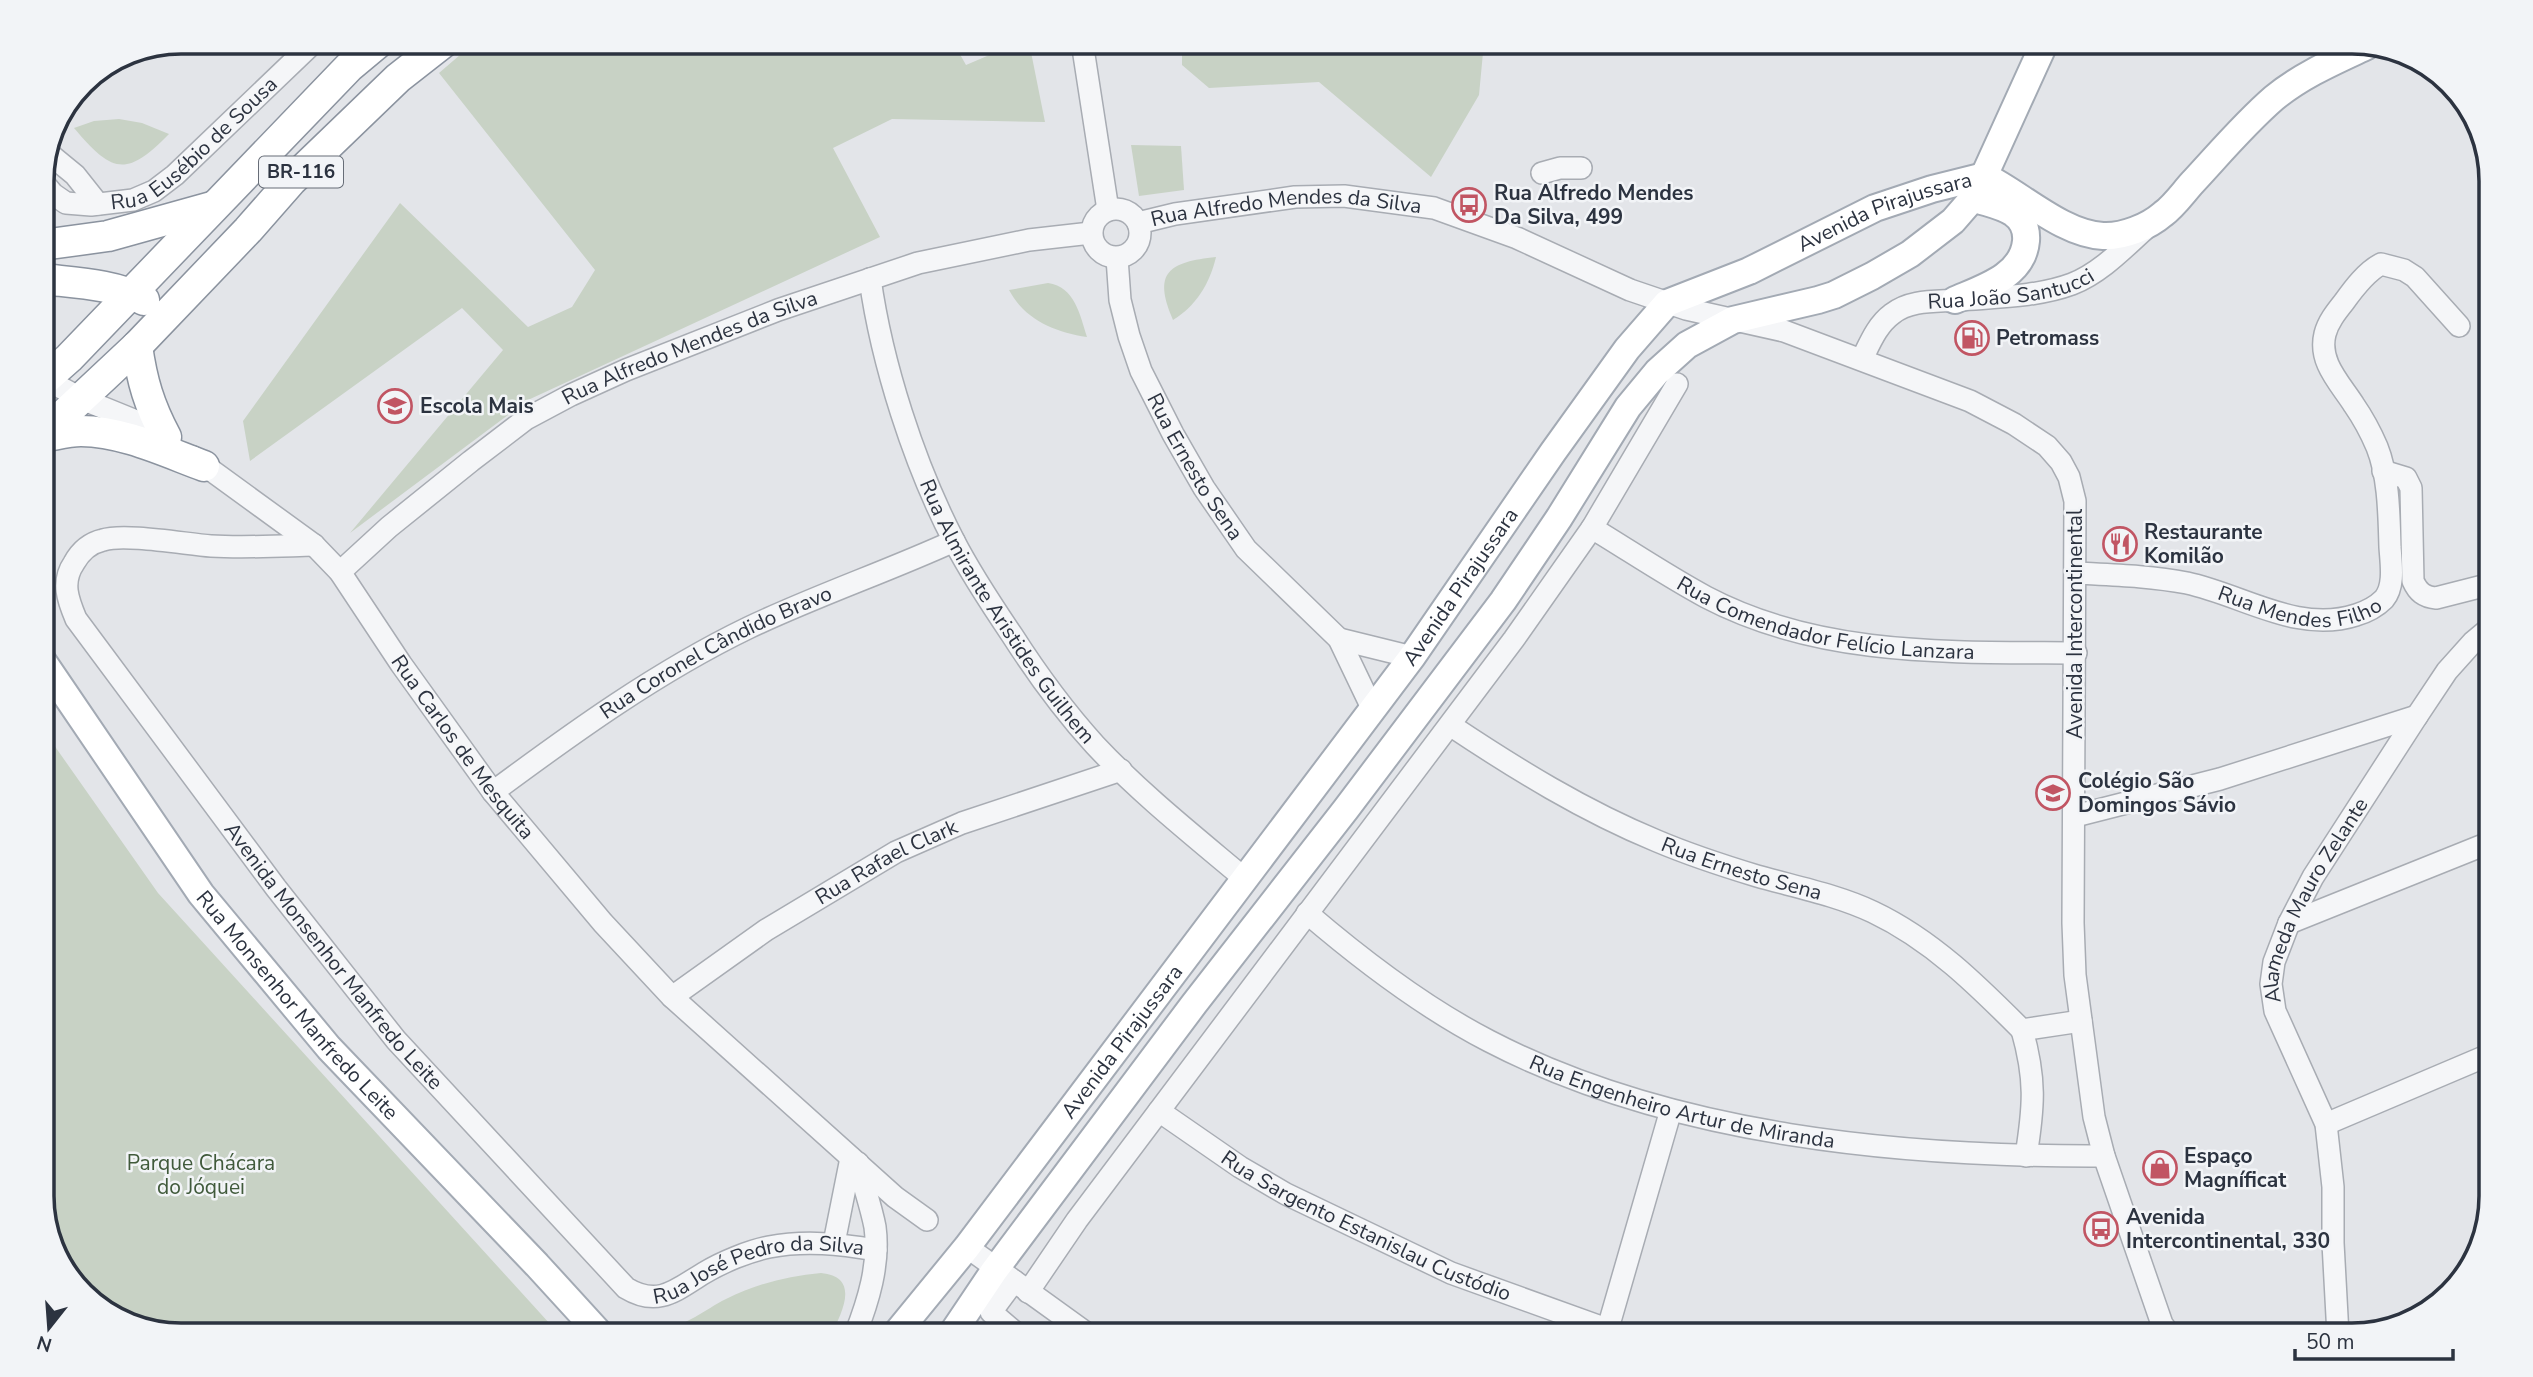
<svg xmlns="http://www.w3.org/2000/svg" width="2533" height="1377" font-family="'Nunito Sans',sans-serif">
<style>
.green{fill:#c8d2c5}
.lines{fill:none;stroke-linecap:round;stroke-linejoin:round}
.minor-casing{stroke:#a8acb3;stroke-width:24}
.major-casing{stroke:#a3aab4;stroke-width:30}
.highway-casing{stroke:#8b939f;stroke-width:33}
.minor{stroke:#f5f6f8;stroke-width:21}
.major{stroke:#fff;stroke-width:26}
.highway{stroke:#fff;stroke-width:30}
.labels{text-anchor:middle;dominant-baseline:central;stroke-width:5;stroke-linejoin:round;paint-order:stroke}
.shield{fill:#f2f4f7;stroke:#676d77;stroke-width:2}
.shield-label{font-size:19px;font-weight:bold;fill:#2c3340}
.street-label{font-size:21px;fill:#2c3340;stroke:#f2f4f7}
.poi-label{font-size:21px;font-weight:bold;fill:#2c3340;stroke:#f2f4f7;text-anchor:start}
.park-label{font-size:21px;fill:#405a3b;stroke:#f2f4f7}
.rim{fill:none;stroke:#2c3340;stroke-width:3.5}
</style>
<rect width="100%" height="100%" fill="#e3e5e9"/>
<g class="green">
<path d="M475,42h478l13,23 54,-23h9l16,80 -153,-3 -59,29 47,89 -352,163 -178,133 153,-183 -41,-42 -212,153 -7,-40 157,-218 128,124 44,-20 23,-37 -156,-197z"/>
<path d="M1182,42h302l-5,53 -48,82 -112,-95 -110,6 -27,-23z"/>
<path d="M119,119l23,4 27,11c-43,44 -57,39 -95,-6l20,-7z"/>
<path d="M1131,145l50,1 3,44 -45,6z"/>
<path d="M1216,257c-6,26 -20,49 -43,63 -21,-48 -4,-58 43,-63z"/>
<path d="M1048,283c27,4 32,32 39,54 -32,-5 -62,-17 -78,-47z"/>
<path d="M42,728l116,165 402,442h-379l-62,-15 -54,-47 -23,-68z"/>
<path d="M821,1273c40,4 21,39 10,62h-163l-6,-6c25,-3 42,-19 64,-30 30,-15 61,-23 95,-26z"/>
</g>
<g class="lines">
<g class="minor-casing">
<g id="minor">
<path d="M1082,42l26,168"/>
<path d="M47,152l28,23 23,29"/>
<path d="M1542,173l18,-5h21"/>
<path id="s1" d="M42,181l11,13 13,9 25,2 42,-5 21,-9 21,-16 139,-133"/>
<circle cx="1116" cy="233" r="24"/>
<path id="s2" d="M1138,223l37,-9 120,-17 49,-1 90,12 83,30 113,52 56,19 98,22 186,70 44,23 33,22 14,16 8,15 6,24 -2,422 2,52 19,142 10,39 58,168 8,11"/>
<path id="s3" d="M1117,258l3,42 9,36 12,35 32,63 31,54 42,61 93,90 34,71"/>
<path id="s4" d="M870,279c12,85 44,185 84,262 17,33 37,63 58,94 25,39 52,76 83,110 46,49 99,91 150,134"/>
<path id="s5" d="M1862,359c8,-16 15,-34 30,-45 19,-15 45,-12 68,-14 36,-3 77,-3 112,-16 28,-11 51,-35 73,-55"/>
<path d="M45,379l37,20 59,24 27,15"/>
<path id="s6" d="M193,457l121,88 26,27 61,92 92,128 110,131 69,74 223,200 32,23"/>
<path d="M2383,471l23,7 5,10 2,93c5,11 11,16 23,17l55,-14"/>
<path id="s7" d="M1592,528c38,23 75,48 114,69 114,60 245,55 370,56"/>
<path id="s8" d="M314,545c-35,1 -69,3 -103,1 -26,-2 -87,-13 -108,-6 -13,3 -23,12 -29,23 -13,19 -6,37 2,56l200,269 120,152 230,248c33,20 51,1 78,-15 18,-11 45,-22 65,-26 37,-7 71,-3 107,3"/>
<path id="s9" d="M340,572l49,-45 82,-66 55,-42 45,-24 55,-25 152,-60 140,-47 111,-23 62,-7"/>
<path id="s10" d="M2076,573c37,2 74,3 111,10 56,12 111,51 169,32 10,-3 21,-9 28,-16 11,-13 7,-36 6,-52 -1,-31 -1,-70 -13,-100 -6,-14 -14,-29 -23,-42 -14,-22 -36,-43 -29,-71 3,-12 11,-22 19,-32 10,-14 22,-30 37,-38l23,6 11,7 44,49"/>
<path d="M1339,639l73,18"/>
<path id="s11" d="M1450,725c66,44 134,86 207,116 33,14 67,25 100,35 39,11 80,19 116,36 59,28 104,73 149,118l59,-9"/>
<path id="s12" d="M493,792c81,-60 164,-120 255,-164 67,-32 138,-56 206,-87"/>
<path d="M2075,816l145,-37 197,-63"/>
<path id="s13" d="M1307,913c56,48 116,94 182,128 183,95 413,116 615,115"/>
<path d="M2289,923l202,-81"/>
<path id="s14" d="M672,997l94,-67 130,-78 66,-29 159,-53"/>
<path d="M2022,1030c14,49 12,76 4,126"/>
<path id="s15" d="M1159,1111l81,56 46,27 165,79 172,62"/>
<path d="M2326,1124l165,-70"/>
<path d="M834,1243l17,-85"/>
<path d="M967,1247l122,88"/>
<path d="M1014,1281l-23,31 27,23"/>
<path d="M1028,1292l49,-72 437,-581 78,-111 85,-144"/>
<path d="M855,1335c13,-33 25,-71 20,-108 -4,-21 -12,-43 -17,-64"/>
<path d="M1606,1335l65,-225"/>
<path id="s16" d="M2338,1335l-5,-92v-56l-7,-63 -51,-113 -4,-27 3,-22 15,-39 24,-46 104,-161 30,-45 26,-29 18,-15"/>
</g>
</g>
<g class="major-casing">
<g id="major">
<path d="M1984,176c37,18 78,58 119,60 20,1 45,-9 60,-22 11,-8 20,-21 29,-31 27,-29 52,-59 82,-85 28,-23 61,-37 93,-52"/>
<path d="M1955,300c28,-12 68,-24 71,-59 1,-12 -3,-21 -13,-28 -12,-8 -27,-10 -40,-15"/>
<path id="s17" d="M42,660l159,234 128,154 208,217 64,70"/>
<path id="s18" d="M895,1335l72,-88 445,-590 141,-205 74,-103 40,-46 82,-32 126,-63 57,-19 52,-13"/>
<path d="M951,1335l43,-64 200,-267 152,-195 157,-208 56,-83 69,-111 29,-35 30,-27 46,-25 85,-20 16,-5 38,-19 38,-22 43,-33 20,-23 11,-22 61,-134"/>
</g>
</g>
<g class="highway-casing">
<g id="highway">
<path d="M42,245l66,-9 104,-29"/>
<path d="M42,279c34,4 72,5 102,21"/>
<path d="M137,346c5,35 12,59 29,91"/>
<path d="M42,382l27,-24 280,-291 30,-25"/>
<path d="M42,435l95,-89 111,-116 43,-49 107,-103 46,-36"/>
<path d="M42,437c13,-2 26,-6 39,-6 41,0 85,21 123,35"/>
</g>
</g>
<use href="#minor" class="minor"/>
<use href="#major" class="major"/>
<use href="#highway" class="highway"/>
</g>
<defs>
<g id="bus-ring" transform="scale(1.75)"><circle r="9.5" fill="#f2f4f7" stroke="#c15563" stroke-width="1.5"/><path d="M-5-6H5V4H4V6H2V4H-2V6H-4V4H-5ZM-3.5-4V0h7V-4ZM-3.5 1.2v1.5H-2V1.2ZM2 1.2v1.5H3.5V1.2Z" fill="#c15563"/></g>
<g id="fuel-ring" transform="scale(1.75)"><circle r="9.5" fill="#f2f4f7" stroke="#c15563" stroke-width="1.5"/><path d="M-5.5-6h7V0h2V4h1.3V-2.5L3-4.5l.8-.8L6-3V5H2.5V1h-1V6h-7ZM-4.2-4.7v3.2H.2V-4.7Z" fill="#c15563"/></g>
<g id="school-ring" transform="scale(1.75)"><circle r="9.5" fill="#f2f4f7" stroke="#c15563" stroke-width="1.5"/><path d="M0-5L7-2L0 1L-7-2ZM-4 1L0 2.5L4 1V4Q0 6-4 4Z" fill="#c15563"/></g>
<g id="restaurant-ring" transform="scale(1.75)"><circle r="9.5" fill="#f2f4f7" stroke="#c15563" stroke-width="1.5"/><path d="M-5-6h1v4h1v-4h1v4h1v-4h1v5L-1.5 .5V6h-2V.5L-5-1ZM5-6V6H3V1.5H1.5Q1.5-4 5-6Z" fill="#c15563"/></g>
<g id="shop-ring" transform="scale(1.75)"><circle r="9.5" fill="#f2f4f7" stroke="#c15563" stroke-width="1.5"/><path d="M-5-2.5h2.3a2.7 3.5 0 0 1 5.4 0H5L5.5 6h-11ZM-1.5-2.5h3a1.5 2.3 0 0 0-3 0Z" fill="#c15563"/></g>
</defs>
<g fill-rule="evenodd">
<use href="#bus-ring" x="1469" y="205"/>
<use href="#fuel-ring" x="1972" y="338"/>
<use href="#school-ring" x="395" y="406"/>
<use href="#restaurant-ring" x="2120" y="544"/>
<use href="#school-ring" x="2053" y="793"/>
<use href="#shop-ring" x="2160" y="1168"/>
<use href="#bus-ring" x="2101" y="1229"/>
</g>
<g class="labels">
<rect class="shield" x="259" y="156.5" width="84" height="31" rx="5"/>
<g class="shield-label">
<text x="301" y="172">BR-116</text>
</g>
<g class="street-label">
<text stroke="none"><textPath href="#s1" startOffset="182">Rua Eusébio de Sousa</textPath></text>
<text stroke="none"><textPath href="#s18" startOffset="1526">Avenida Pirajussara</textPath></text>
<text stroke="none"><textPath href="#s2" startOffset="150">Rua Alfredo Mendes da Silva</textPath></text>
<text stroke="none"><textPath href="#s5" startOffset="177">Rua João Santucci</textPath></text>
<text stroke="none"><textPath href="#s9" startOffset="420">Rua Alfredo Mendes da Silva</textPath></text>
<text stroke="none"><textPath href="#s3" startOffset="226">Rua Ernesto Sena</textPath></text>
<text stroke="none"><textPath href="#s18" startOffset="938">Avenida Pirajussara</textPath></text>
<text stroke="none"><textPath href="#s10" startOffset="229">Rua Mendes Filho</textPath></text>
<text stroke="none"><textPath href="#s4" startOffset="364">Rua Almirante Aristides Guilhem</textPath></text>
<text stroke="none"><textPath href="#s7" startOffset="256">Rua Comendador Felício Lanzara</textPath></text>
<text transform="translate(2075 624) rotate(-90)">Avenida Intercontinental</text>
<text stroke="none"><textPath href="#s12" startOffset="264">Rua Coronel Cândido Bravo</textPath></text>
<text stroke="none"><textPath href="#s6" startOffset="401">Rua Carlos de Mesquita</textPath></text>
<text stroke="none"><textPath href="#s14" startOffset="254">Rua Rafael Clark</textPath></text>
<text stroke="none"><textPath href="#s11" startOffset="327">Rua Ernesto Sena</textPath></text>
<text stroke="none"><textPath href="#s16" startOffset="457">Alameda Mauro Zelante</textPath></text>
<text stroke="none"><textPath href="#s8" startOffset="733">Avenida Monsenhor Manfredo Leite</textPath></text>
<text stroke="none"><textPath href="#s17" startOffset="430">Rua Monsenhor Manfredo Leite</textPath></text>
<text stroke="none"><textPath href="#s18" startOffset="371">Avenida Pirajussara</textPath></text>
<text stroke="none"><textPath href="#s13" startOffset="427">Rua Engenheiro Artur de Miranda</textPath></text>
<text stroke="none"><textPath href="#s15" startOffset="238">Rua Sargento Estanislau Custódio</textPath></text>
<text stroke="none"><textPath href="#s8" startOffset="1316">Rua José Pedro da Silva</textPath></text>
</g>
<g class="poi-label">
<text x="1494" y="193">Rua Alfredo Mendes<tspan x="1494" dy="24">Da Silva, 499</tspan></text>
<text x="1996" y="338">Petromass</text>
<text x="420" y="406">Escola Mais</text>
<text x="2144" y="532">Restaurante<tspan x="2144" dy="24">Komilão</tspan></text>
<text x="2078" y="781">Colégio São<tspan x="2078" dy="24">Domingos Sávio</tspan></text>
<text x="2184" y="1156">Espaço<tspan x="2184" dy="24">Magníficat</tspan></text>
<text x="2126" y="1217">Avenida<tspan x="2126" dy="24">Intercontinental, 330</tspan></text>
</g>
<g class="park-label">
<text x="201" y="1163">Parque Chácara<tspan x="201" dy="24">do Jóquei</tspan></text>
</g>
</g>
<path d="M0 0H2533V1377H0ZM181 54H2352A127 127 0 0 1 2479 181V1196A127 127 0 0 1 2352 1323H181A127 127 0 0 1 54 1196V181A127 127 0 0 1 181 54Z" fill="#f2f4f7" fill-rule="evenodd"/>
<path class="rim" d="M181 54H2352A127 127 0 0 1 2479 181V1196A127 127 0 0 1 2352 1323H181A127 127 0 0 1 54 1196V181A127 127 0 0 1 181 54Z"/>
<g transform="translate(49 1328) rotate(197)" stroke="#f2f4f7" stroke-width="5" paint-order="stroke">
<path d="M0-5L12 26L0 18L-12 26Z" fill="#2c3340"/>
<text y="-10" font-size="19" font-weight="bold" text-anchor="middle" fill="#2c3340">N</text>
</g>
<path d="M2295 1349v10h158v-10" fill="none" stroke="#2c3340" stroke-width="3.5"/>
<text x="2306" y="1349" font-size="21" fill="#2c3340" stroke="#f2f4f7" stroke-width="5" paint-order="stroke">50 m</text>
</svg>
